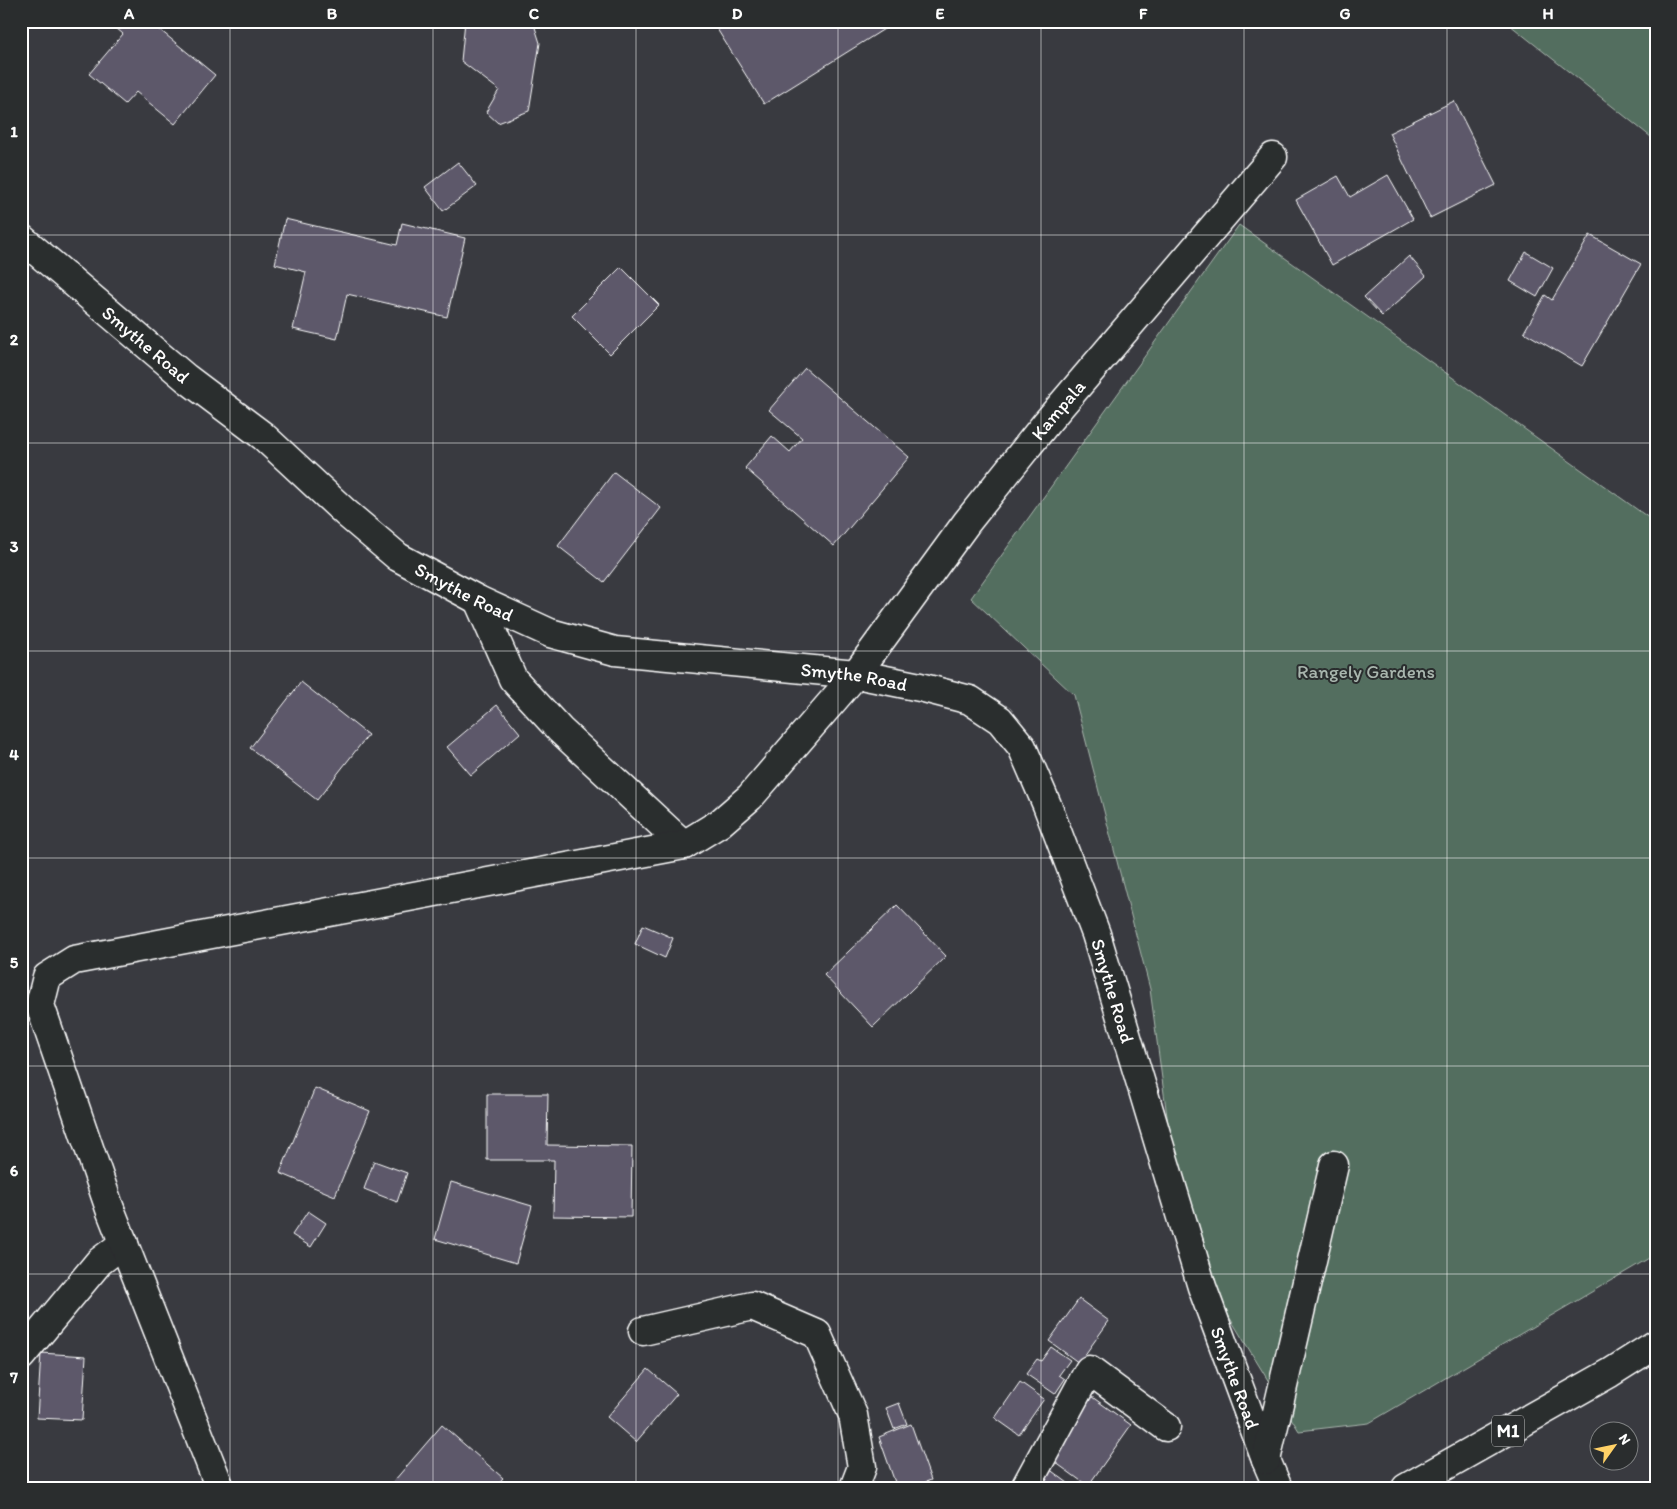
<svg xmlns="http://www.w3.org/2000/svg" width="1677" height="1509" font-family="Itim,sans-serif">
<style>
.green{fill:#536e5e;stroke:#a9b6ae}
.building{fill:#5d596b;stroke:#fff}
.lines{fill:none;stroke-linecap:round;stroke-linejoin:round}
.minor-casing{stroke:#fff;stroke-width:31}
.highway-casing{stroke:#fff;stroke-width:31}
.minor{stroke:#2a2d2e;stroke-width:28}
.highway{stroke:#2a2d2e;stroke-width:28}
.grid{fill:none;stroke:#fff;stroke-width:1;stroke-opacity:0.55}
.labels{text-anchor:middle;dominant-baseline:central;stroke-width:4;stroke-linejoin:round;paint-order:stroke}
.shield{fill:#2a2d2e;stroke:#bfc0c0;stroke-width:1}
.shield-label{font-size:18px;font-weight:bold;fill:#fff}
.street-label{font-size:19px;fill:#fff;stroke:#2a2d2e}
.park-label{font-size:19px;fill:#a9b6ae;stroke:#2a2d2e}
.neatline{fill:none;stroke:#fff;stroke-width:2}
.grid-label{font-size:16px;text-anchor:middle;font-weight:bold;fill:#fff}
</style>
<rect width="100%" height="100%" fill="#393a40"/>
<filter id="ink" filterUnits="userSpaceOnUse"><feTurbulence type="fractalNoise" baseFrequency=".02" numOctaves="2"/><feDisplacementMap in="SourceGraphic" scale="10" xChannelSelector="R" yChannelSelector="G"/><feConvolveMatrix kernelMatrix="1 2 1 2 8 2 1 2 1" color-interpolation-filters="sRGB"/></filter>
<g filter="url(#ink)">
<g class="green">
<path d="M1505,21h151v120z"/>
<path d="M1239,225l417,298v731l-287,169 -70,8 -115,-188 -34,-254 -76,-294 -103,-97z"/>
</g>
<g class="building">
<path d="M108,21h41l66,54 -40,49 -39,-32 -11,12 -36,-30 34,-40z"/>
<path d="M465,21h68l7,22 -11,68 -31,12 -12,-11 13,-22 -38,-29z"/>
<path d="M712,21h185l-133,83z"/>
<path d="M1454,101l42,84 -66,33 -41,-85z"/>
<path d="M458,162l19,24 -34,25 -18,-24z"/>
<path d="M1388,175l25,44 -81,46 -36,-65 42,-24 12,21z"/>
<path d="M285,219l112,26 5,-22 63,15 -18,79 -100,-23 -10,45 -44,-10 13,-57 -31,-8z"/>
<path d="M1590,235l51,29 -59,102 -58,-34 21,-37 7,5z"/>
<path d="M1526,252l27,16 -16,29 -27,-16z"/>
<path d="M1409,256l17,20 -44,40 -18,-19z"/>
<path d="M621,267l38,38 -49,49 -38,-38z"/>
<path d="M805,368l104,89 -75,89 -89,-78 27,-32 18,16 12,-14 -33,-28z"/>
<path d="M614,472l47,36 -57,74 -46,-36z"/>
<path d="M301,682l67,53 -51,65 -67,-52z"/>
<path d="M497,705l23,28 -49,42 -24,-28z"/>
<path d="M897,905l49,51 -73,71 -49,-52z"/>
<path d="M643,925l30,13 -8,20 -30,-14z"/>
<path d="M315,1088l55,23 -35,85 -55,-23z"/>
<path d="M487,1094h61l-1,51 85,1 -1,71 -78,-1 1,-56h-67z"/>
<path d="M374,1161l33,12 -10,29 -33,-13z"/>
<path d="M21,1179l7,24 -7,2z"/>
<path d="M451,1182l81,24 -16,57 -81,-24z"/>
<path d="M308,1211l18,12 -15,24 -19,-12z"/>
<path d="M1079,1299l30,22 -30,42 -30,-22z"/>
<path d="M1051,1347l19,13 -11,15 6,4 -10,15 -29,-20 11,-15 4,2z"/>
<path d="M41,1353l45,3 -4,64 -45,-2z"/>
<path d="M648,1369l29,25 -41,48 -29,-25z"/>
<path d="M1020,1382l24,17 -25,36 -24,-17z"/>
<path d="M1088,1394l43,31 -43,61 -36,-26z"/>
<path d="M899,1403l8,21 -13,5 -8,-21z"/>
<path d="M911,1424l20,56 -21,8h-13l-18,-51z"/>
<path d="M442,1425l61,53 -9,10h-106z"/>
<path d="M1045,1466l23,17 -3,5h-28z"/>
</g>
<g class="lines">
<g class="minor-casing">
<g id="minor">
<path id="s1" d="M21,238l165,140 77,58 83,77 52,44 80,43 72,33 65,18 241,23 64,13 50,13 30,20 22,27 25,58 49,129 106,353 64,173 12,28"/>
<path d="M478,600l35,79 47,51 124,115"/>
<path d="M643,1331l109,-25 65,28 36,81 9,52 -8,21"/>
<path d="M21,1356l78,-94 25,-19"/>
<path d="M1266,1460l68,-295"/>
<path id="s2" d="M220,1488l-110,-279 -70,-204 7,-28 27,-17 610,-115 36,-22 30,-26 106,-123 111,-152 80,-100 226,-265"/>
<path d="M1025,1488l64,-118 77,57"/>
</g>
</g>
<g class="highway-casing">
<path id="highway" d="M1406,1488l204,-115 46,-29"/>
</g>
<use href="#minor" class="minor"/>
<use href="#highway" class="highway"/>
</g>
</g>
<path class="grid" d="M230,21v1467M433,21v1467M636,21v1467M838,21v1467M1041,21v1467M1244,21v1467M1447,21v1467M21,235h1635M21,443h1635M21,651h1635M21,858h1635M21,1066h1635M21,1274h1635"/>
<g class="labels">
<rect class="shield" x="1492" y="1415.5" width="32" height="31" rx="4"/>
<g class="shield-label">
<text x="1508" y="1431">M1</text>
</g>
<g class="street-label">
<text stroke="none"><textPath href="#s1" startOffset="164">Smythe Road</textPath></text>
<text stroke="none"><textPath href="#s2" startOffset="1774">Kampala</textPath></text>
<text stroke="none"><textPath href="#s1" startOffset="569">Smythe Road</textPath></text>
<text stroke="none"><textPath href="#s1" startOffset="972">Smythe Road</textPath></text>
<text stroke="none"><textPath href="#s1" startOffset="1422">Smythe Road</textPath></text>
<text stroke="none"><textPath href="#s1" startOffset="1828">Smythe Road</textPath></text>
</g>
<g class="park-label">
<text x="1366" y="671">Rangely Gardens</text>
</g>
</g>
<rect width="1677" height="1509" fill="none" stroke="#2a2d2e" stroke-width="55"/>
<g transform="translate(1614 1446) rotate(57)"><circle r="24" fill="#2a2d2e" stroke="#7f8182"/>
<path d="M0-4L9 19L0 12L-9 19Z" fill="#ffd166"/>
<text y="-8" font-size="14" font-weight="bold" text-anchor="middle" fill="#ffffff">N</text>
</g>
<rect x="28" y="28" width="1622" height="1454" class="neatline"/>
<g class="grid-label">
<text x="129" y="19">A</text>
<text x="332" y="19">B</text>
<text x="534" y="19">C</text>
<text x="737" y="19">D</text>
<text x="940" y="19">E</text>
<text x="1143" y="19">F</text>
<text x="1345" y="19">G</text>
<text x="1548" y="19">H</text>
<text x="14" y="137">1</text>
<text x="14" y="345">2</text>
<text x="14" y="552">3</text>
<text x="14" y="760">4</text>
<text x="14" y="968">5</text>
<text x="14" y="1176">6</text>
<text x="14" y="1383">7</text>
</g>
</svg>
